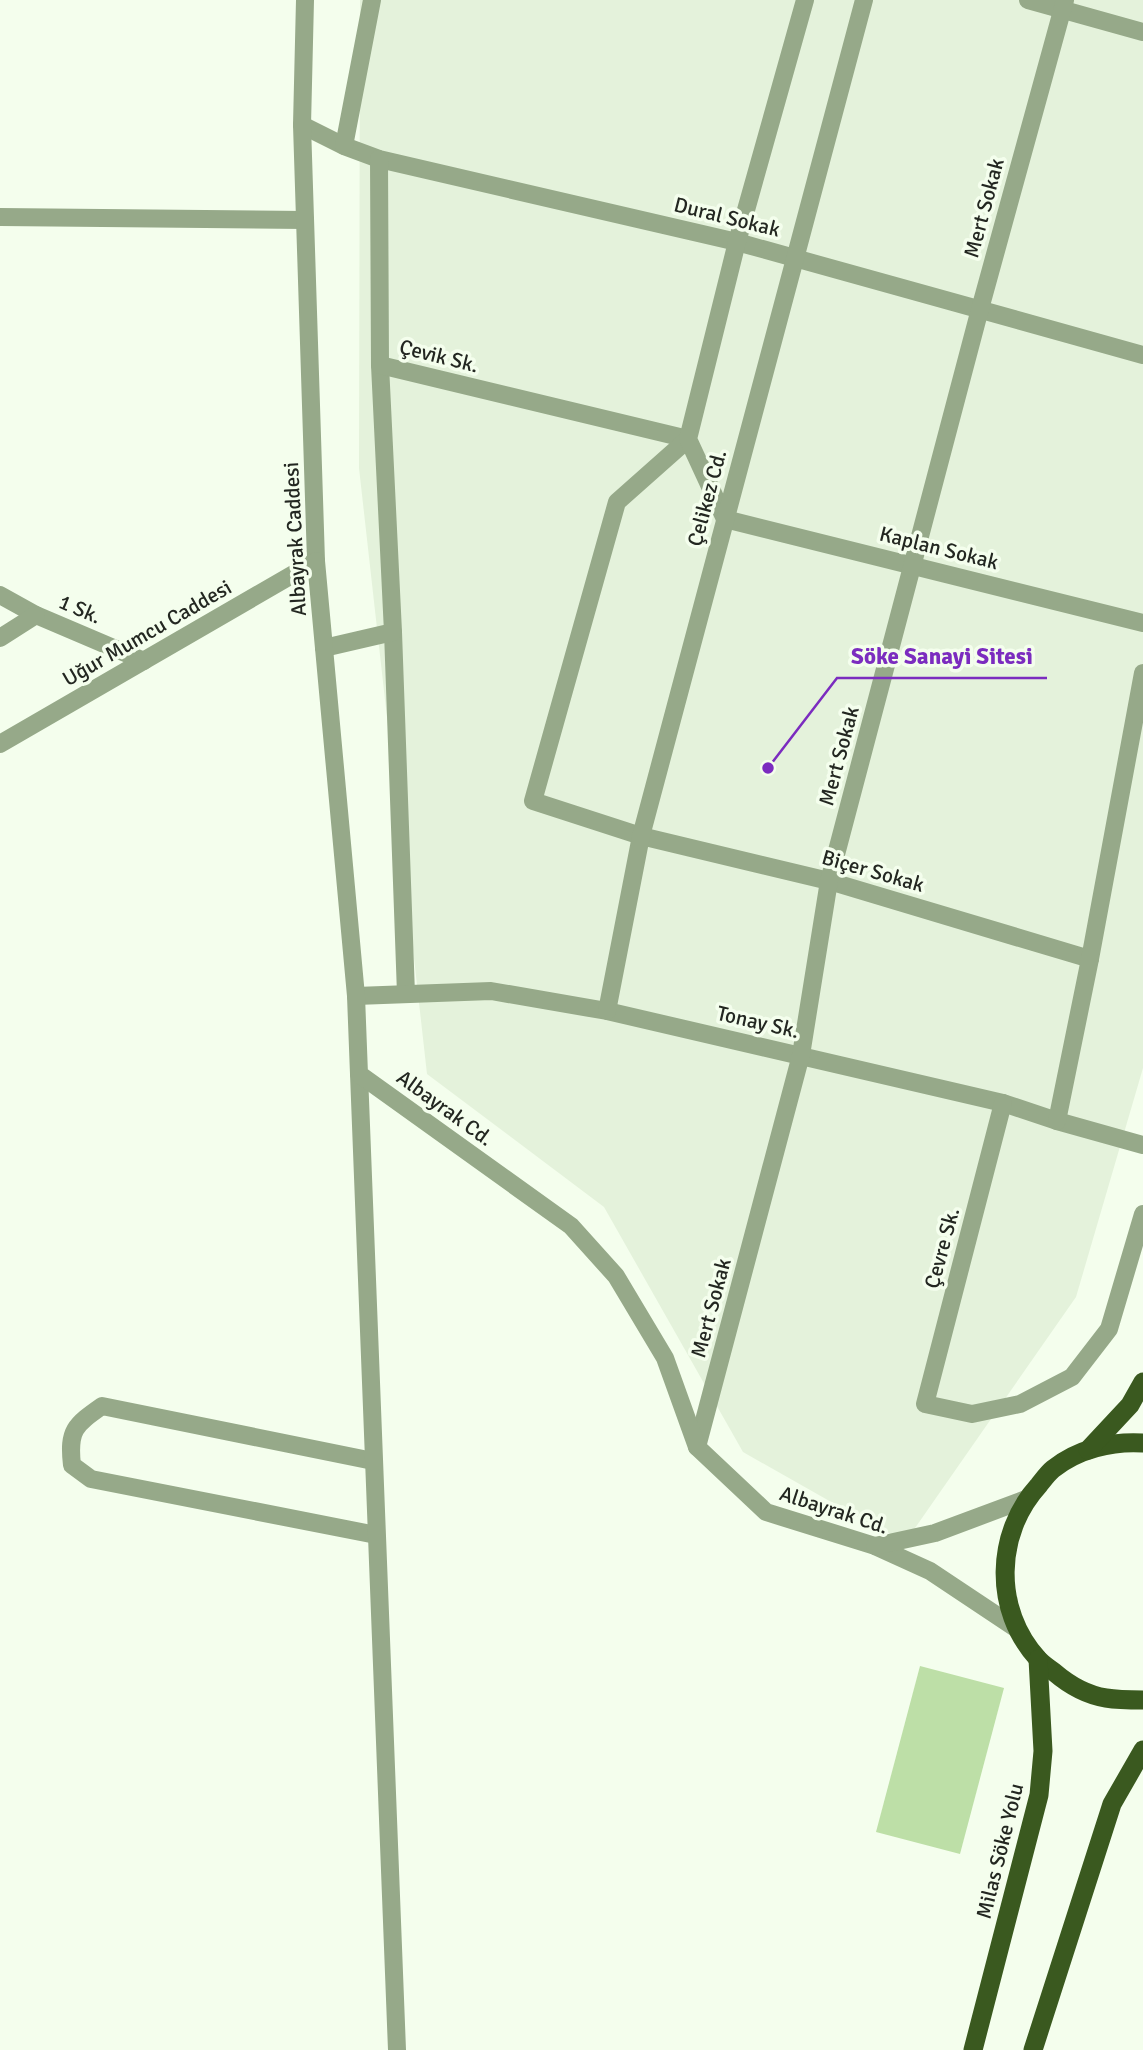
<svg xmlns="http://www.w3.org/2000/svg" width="1143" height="2050" font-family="Signika,sans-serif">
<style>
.built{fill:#e4f2db}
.green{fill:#bddfa7}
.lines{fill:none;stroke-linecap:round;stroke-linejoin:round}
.service{stroke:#96a989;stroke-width:18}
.minor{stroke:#96a989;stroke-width:18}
.tertiary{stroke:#96a989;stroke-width:18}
.trunk{stroke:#3a591f;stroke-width:19}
.labels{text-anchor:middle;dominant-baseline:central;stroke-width:7;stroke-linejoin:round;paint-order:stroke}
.street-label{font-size:21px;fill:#232721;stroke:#f4feed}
.leader{fill:none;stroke:#7b2cbf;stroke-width:2.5}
.callout-dot{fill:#7b2cbf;stroke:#f4feed;stroke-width:2.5}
.callout-label{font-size:23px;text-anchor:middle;font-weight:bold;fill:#7b2cbf;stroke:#f4feed;stroke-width:7;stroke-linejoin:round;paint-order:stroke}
</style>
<rect width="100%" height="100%" fill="#f4feed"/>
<path class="built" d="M360,0h783v1068l-67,229 -170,244 -36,-17 -127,-72 -139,-245 -177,-133 -68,-606z"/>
<path class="green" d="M920,1666l84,22 -44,166 -84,-22z"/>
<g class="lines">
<g class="service">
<path d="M0,217l305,3"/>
<path d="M393,632l13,362"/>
<path d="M324,648l69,-16 -13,-267"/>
<path d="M373,1461l-271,-55c-27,19 -34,24 -30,59l19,14 285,56"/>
</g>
<g class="minor">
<path d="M1028,0l115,32"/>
<path d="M302,125l42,21 35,13 358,83 406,113"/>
<path d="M344,146l28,-146"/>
<path d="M379,159l1,206 308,74"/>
<path d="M688,439l-71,63 -84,299 108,35 188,45 261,78"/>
<path d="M725,519l-37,-80 49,-197 68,-242"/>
<path d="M725,519l418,104"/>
<path d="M0,595l36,20 108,46"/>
<path d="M0,638l36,-23"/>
<path d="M356,996l135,-5 116,20 396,92 54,18 86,24"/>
<path d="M607,1011l34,-175 223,-836"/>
<path d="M359,1074l38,976"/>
<path d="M1003,1103l-78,301 47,10 48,-10 52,-27 37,-48 34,-115"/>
<path d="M1057,1121l33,-162 53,-286"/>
<path d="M697,1447l104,-392 28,-174 151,-572 85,-309"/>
</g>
<g class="tertiary">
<path d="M305,0l-3,125 14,436 40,435 3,78 212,152 45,50 49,82 32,89 69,65 109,34 55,25 87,58"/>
<path d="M0,744l316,-183"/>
<path d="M875,1546l60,-13 91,-34"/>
</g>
<g class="trunk">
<path d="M1143,1443c-31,-2 -65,6 -90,26 -5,4 -10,11 -14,16 -44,48 -46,125 -1,174 4,5 11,9 16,13 14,12 33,23 52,26 12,2 25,2 37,2"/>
<path d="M1088,1450l42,-45 13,-23"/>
<path d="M973,2050l66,-255 4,-44 -5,-92"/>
<path d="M1033,2050l79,-246 31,-54"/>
</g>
</g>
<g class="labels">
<g class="street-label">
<text transform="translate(984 208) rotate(-75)">Mert Sokak</text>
<text transform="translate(727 217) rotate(14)">Dural Sokak</text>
<text transform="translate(439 356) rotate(14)">Çevik Sk.</text>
<text transform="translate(707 498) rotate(-75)">Çelikez Cd.</text>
<text transform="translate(295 539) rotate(-93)">Albayrak Caddesi</text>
<text transform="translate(939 548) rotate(14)">Kaplan Sokak</text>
<text transform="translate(80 609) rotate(23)">1 Sk.</text>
<text transform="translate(147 633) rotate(-30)">Uğur Mumcu Caddesi</text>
<text transform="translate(839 756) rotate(-75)">Mert Sokak</text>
<text transform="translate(873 871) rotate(16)">Biçer Sokak</text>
<text transform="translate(758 1022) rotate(13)">Tonay Sk.</text>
<text transform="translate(445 1108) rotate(36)">Albayrak Cd.</text>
<text transform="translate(942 1248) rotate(-75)">Çevre Sk.</text>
<text transform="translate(711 1308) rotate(-75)">Mert Sokak</text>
<text transform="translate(834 1510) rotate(18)">Albayrak Cd.</text>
<text transform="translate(1000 1851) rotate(-76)">Milas Söke Yolu</text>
</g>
</g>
<path class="leader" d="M768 768L837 678H1047"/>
<circle class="callout-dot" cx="768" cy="768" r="7"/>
<g class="callout-label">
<text x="942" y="664">Söke Sanayi Sitesi</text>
</g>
</svg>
